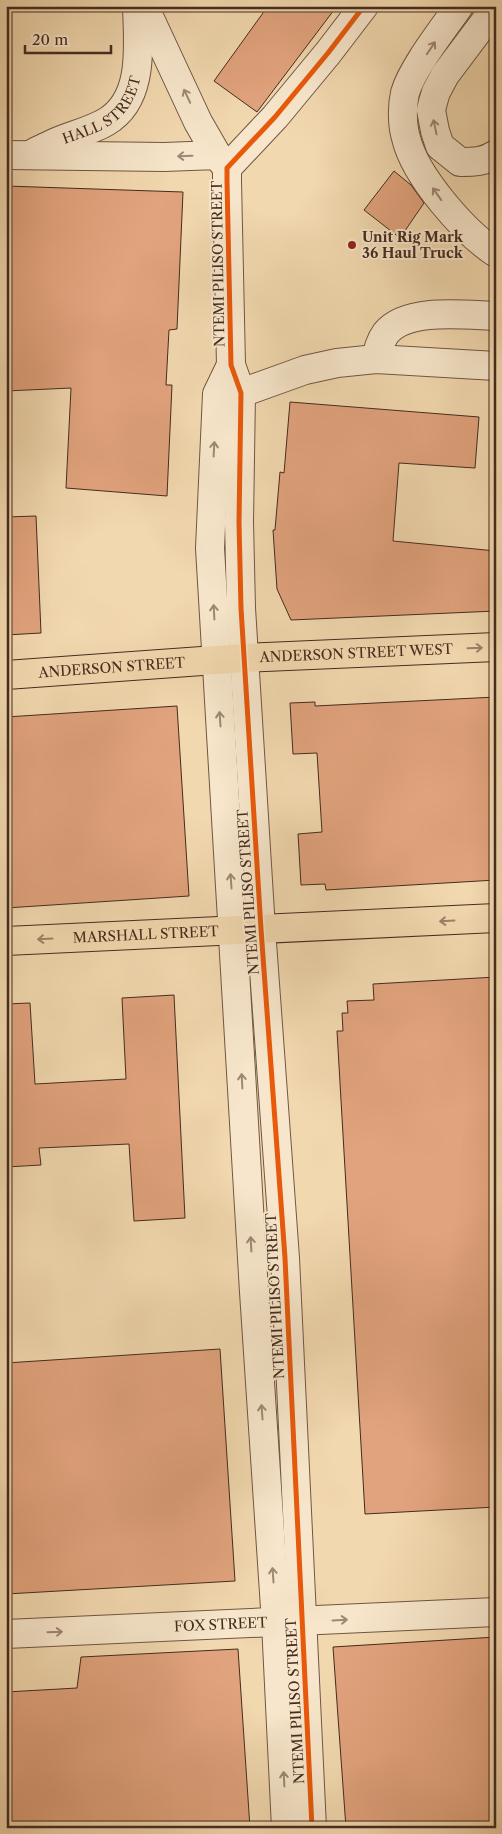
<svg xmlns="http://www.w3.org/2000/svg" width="502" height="1834" font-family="'Libre Caslon Text',serif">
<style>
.building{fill:#e1a37d;stroke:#452b1f}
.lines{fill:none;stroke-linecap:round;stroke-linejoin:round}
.minor-casing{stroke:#705643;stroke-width:30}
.major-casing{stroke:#452b1f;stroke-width:30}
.minor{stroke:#f7e6cb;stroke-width:28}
.major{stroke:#f2d8af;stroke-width:28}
.cycleway-casing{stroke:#f7e6cb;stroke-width:8}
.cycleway{stroke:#e8590c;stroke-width:5}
.oneway{stroke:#9e8875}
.oneway2{stroke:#9c8267}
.poi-dot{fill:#8f2418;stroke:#f7e6cb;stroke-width:2}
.labels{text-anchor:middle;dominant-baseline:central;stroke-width:4;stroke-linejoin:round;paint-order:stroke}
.street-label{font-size:14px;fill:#452b1f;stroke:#f7e6cb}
.poi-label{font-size:14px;font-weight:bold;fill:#452b1f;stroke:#f7e6cb;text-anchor:start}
</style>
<rect width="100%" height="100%" fill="#f2d8af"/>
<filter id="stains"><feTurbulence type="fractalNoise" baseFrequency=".004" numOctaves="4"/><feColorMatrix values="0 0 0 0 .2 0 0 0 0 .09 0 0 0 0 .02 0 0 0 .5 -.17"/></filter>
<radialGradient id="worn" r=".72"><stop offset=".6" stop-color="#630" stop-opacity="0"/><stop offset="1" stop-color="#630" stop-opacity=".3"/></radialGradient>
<g class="building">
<path d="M268,6h69l-80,106 -43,-31z"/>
<path d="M394,171l17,14 13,18 -24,35 -36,-28z"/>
<path d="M6,186l177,6 -6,137 -8,1 -3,55h6l-5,111 -101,-8 5,-100 -65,3z"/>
<path d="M290,402l189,15 -4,51 -76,-5 -6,78 103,10v60l-205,9 -14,-31 -4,-59h2l5,-58 4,1z"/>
<path d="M36,516l5,117 -35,2v-118z"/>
<path d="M496,697v183l-170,10 -1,-6 -24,1 -3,-51 24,-2 -5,-79 -24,1 -3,-51 25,-1v4z"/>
<path d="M177,706l12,190 -183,12v-191z"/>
<path d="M496,977v530l-131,7 -28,-483h6l-1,-18h6l-1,-12 27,-1 -1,-16z"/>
<path d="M174,995l11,223 -51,3 -5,-77 -90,4 2,17 -35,2v-163l24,-1 5,81 91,-5 -4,-81z"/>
<path d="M220,1349l15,232 -229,13v-231z"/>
<path d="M496,1637v191h-150l-13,-181z"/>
<path d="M238,1649l12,179h-244v-136l71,-4 4,-31z"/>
</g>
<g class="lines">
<g class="minor-casing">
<g id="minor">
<path d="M144,6l54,116 19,33"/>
<path d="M459,6c-15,22 -47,62 -54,87 -3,13 -3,32 1,45 9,38 58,94 90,115"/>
<path d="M496,7l-51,68 -9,17 -3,10 -2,8 4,21 5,15 20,16c13,0 25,0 36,-8"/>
<path id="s1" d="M35,152c7,-3 14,-7 21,-10 17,-7 34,-11 50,-20 39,-23 32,-77 31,-116"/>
<path d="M6,155l158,2 53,-2 10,13"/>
<path d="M376,359c2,-9 4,-18 10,-26 21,-26 80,-18 110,-17"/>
<path d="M231,365l-14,29 -7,154 44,744 22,331 10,205"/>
<path d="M223,394l18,-1 64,-23 32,-7 39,-4 120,7"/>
<path id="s2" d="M6,1634l490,-22"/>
<path d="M312,1828l-27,-570 -24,-329 -20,-321 -2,-86 2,-129 -10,-28 -4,-184v-13l48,-51 53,-64 36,-47"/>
</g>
</g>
<g class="major-casing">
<g id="major">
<path id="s3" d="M6,675l238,-17 252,-11"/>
<path id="s4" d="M6,941l490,-23"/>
</g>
</g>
<use href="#minor" class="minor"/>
<use href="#major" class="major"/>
<g class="cycleway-casing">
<path id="cycleway" d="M312,1828l-27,-570 -24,-329 -20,-321 -2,-86 2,-129 -10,-28 -4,-184v-13l48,-51 53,-64 36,-47"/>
</g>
<use href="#cycleway" class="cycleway"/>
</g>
<defs><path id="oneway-shaft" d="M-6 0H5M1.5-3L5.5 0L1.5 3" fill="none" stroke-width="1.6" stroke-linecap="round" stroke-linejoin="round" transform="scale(1.25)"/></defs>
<g class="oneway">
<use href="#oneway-shaft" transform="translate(431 48) rotate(-56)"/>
<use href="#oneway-shaft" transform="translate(187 96) rotate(-115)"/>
<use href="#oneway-shaft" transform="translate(435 127) rotate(-102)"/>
<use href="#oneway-shaft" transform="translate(185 156) rotate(178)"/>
<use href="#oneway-shaft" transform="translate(437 194) rotate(-125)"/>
<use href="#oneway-shaft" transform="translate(214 449) rotate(-87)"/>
<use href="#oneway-shaft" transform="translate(214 612) rotate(-93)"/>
<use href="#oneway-shaft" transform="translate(220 719) rotate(-94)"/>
<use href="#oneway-shaft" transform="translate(231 881) rotate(-94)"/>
<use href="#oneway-shaft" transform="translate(242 1081) rotate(-93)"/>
<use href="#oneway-shaft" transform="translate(251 1244) rotate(-93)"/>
<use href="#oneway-shaft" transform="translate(262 1412) rotate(-94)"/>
<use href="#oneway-shaft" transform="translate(273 1575) rotate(-94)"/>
<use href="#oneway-shaft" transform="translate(340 1620) rotate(-3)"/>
<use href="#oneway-shaft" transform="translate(55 1632) rotate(-2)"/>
<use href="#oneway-shaft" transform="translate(284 1779) rotate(-93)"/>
</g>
<g class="oneway2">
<use href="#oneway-shaft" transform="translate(475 648) rotate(-2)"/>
<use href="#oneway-shaft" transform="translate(447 921) rotate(177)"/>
<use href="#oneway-shaft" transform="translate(45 939) rotate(177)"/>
</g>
<circle class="poi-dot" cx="352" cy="245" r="5"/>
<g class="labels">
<g class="street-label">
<text stroke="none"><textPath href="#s1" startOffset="82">HALL STREET</textPath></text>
<text transform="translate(218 264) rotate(-91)">NTEMI PILISO STREET</text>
<text stroke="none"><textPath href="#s3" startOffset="351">ANDERSON STREET WEST</textPath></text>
<text stroke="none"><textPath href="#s3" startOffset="106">ANDERSON STREET</textPath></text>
<text transform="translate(248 892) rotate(-94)">NTEMI PILISO STREET</text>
<text stroke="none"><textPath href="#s4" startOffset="140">MARSHALL STREET</textPath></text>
<text transform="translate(275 1296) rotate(-93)">NTEMI PILISO STREET</text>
<text stroke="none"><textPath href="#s2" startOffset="215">FOX STREET</textPath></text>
<text transform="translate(295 1701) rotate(-93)">NTEMI PILISO STREET</text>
</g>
<g class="poi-label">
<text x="362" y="237">Unit Rig Mark<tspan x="362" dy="16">36 Haul Truck</tspan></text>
</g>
</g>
<rect width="502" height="1834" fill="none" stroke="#f2d8af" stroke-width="25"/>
<rect x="8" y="8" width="487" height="1819" fill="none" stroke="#452b1f" stroke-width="2.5"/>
<rect x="12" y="12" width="477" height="1809" fill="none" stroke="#452b1f"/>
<path d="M25 45v8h86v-8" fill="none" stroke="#452b1f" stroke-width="2.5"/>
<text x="32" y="45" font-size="15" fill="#452b1f" stroke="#f7e6cb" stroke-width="4" paint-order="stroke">20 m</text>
<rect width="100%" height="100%" filter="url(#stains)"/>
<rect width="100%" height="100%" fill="url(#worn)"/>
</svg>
